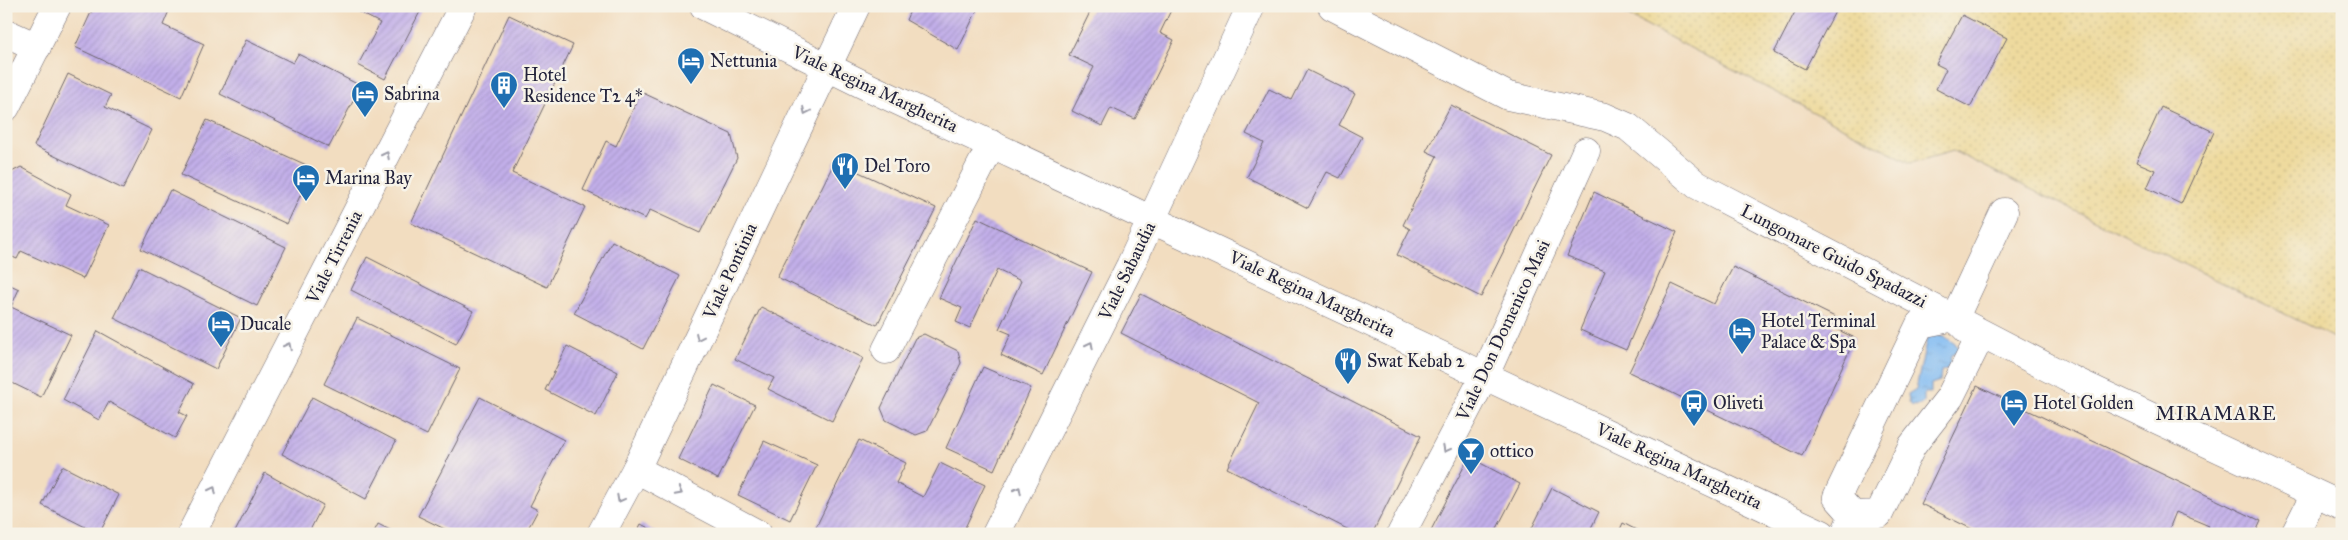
<svg xmlns="http://www.w3.org/2000/svg" width="2348" height="540" font-family="'IM FELL Great Primer',serif">
<style>
.sand{fill:url(#sand-dots);stroke:#887e6c}
.water{fill:url(#water-ripples);stroke:#526e97}
.building{fill:url(#building-hatch)}
.lines{fill:none;stroke-linecap:round;stroke-linejoin:round}
.minor-casing{stroke:#6b636a;stroke-width:29}
.minor{stroke:#fff;stroke-width:28}
.oneway{stroke:#9c9ca7}
.labels{text-anchor:middle;dominant-baseline:central;stroke-width:5;stroke-linejoin:round;paint-order:stroke}
.poi-label{font-size:18px;fill:#22223b;stroke:#f7f3e8;text-anchor:start}
.street-label{font-size:18px;fill:#22223b;stroke:#f7f3e8}
.neighbourhood-label{font-size:19px;letter-spacing:1px;fill:#22223b;stroke:#f7f3e8}
</style>
<defs>
<pattern id="sand-dots" width="8" height="8" patternUnits="userSpaceOnUse" patternTransform="scale(1.25)"><rect width="8" height="8" fill="#eeda9e"/><path d="M2 2h.1M6 6h.1" fill="none" stroke="#ccbb89" stroke-width="1.8" stroke-linecap="round"/></pattern>
<pattern id="water-ripples" width="26" height="14" patternUnits="userSpaceOnUse" patternTransform="scale(1.25)"><rect width="26" height="14" fill="#81bbf3"/><path d="M2 4q2-2 4 0t4 0M15 11q2-2 4 0t4 0" fill="none" stroke="#6fa0d1"/></pattern>
<pattern id="building-hatch" width="6" height="6" patternUnits="userSpaceOnUse" patternTransform="scale(1.25)"><rect width="6" height="6" fill="#c2afe9"/><path d="M-1 1l2-2M0 6l6-6M5 7l2-2" fill="none" stroke="#a696c9"/></pattern>
</defs>
<rect width="100%" height="100%" fill="#f7f3e8"/>
<filter id="ink" filterUnits="userSpaceOnUse"><feTurbulence type="fractalNoise" baseFrequency=".02" numOctaves="2"/><feDisplacementMap in="SourceGraphic" scale="10" xChannelSelector="R" yChannelSelector="G"/><feConvolveMatrix kernelMatrix="1 2 1 2 8 2 1 2 1" color-interpolation-filters="sRGB"/></filter>
<filter id="wash" filterUnits="userSpaceOnUse"><feTurbulence type="fractalNoise" baseFrequency=".0096" numOctaves="4" result="noise"/><feDisplacementMap in="SourceGraphic" scale="20" xChannelSelector="R" yChannelSelector="G"/><feGaussianBlur stdDeviation="1.12" result="paint"/><feColorMatrix in="noise" values="0 0 0 0 0 0 0 0 0 0 0 0 0 0 0 0 0 1.4 0 .05"/><feComposite in="paint" operator="in"/></filter>
<g filter="url(#wash)">
<rect width="100%" height="100%" fill="#f2ddc0"/>
<path class="sand" d="M1610,6h732v336l-389,-191 -42,12z"/>
<path class="water" d="M1928,333l19,5 16,12 -12,5 -2,13 -8,3 -1,10 -9,3v9h-7v9l-4,3 -8,1 -3,-4 -1,-8 8,-5z"/>
<g id="blocks">
<g class="building">
<path d="M94,6h77l-8,19 41,19 -23,53 -106,-50z"/>
<path d="M347,6h76l-38,73 -27,-14 22,-42z"/>
<path d="M912,6h67l-21,44 -52,-30z"/>
<path d="M1093,6h80l-13,27 14,7 -39,79 -24,-11 -9,18 -30,-15 22,-44 -25,-12z"/>
<path d="M1798,6h40l-33,63 -31,-16z"/>
<path d="M509,15l64,30 -61,128 73,34 -38,80 -136,-64z"/>
<path d="M1962,15l45,23 -37,69 -34,-18 10,-20 -10,-5z"/>
<path d="M246,40l47,23 5,-9 63,32 -32,61 -109,-53z"/>
<path d="M1307,70l48,24 -16,31 23,12 -22,41 -13,-6 -19,36 -61,-31 17,-34 -18,-9 23,-45 23,11z"/>
<path d="M68,74l43,21 -6,12 47,23 -29,59 -89,-43z"/>
<path d="M641,92l90,42 6,24 -37,75 -50,-23 -5,9 -62,-29 23,-49 10,5z"/>
<path d="M1451,105l100,50 -70,142 -84,-42 13,-26 -7,-4 34,-69 -11,-5z"/>
<path d="M2161,107l53,25 -33,72 -34,-16 8,-18 -19,-8z"/>
<path d="M207,120l106,48 -26,56 -106,-49z"/>
<path d="M835,161l101,47 -59,117 -100,-48z"/>
<path d="M21,167l50,27 -5,11 43,20 -26,54 -62,-28 -4,8 -11,-5v-79z"/>
<path d="M170,190l116,57 -29,59 -116,-57z"/>
<path d="M1594,192l83,40 -51,118 -46,-20 25,-59 -38,-15z"/>
<path d="M977,218l115,54 -49,103 -42,-20 10,-21 -12,-5 22,-48 -24,-11 -27,58 -14,-6 6,-14 -23,-10z"/>
<path d="M612,241l68,35 -37,73 -69,-36z"/>
<path d="M367,257l106,54 -17,33 -105,-54z"/>
<path d="M139,267l102,51 -25,51 -102,-51z"/>
<path d="M1733,267l104,51 -5,9 23,11 -53,118 -173,-84 43,-88 42,20z"/>
<path d="M6,283l13,6 -8,18 60,28 -30,62 -35,-17z"/>
<path d="M1141,294l280,142 -49,98h-15l-130,-66 32,-65 -138,-70z"/>
<path d="M761,307l102,51 -31,63 -64,-32 6,-11 -39,-19z"/>
<path d="M357,318l103,51 -33,66 -103,-51z"/>
<path d="M98,331l96,53 -15,28 8,4 -12,22 -66,-36 -10,18 -36,-20z"/>
<path d="M924,334l34,17 3,12 -34,68 -11,4 -30,-15 -5,-12 34,-70z"/>
<path d="M567,346l51,26 -22,44 -51,-26z"/>
<path d="M983,367l48,21 -37,82 -48,-22z"/>
<path d="M714,385l41,20 -37,74 -40,-20z"/>
<path d="M1977,386l284,135 -6,13h-50l4,-8 -33,-14 -9,22h-185l-61,-30z"/>
<path d="M312,397l84,44 -30,58 -84,-45z"/>
<path d="M480,397l84,43 -34,66 8,4 -13,24h-70l-37,-18z"/>
<path d="M859,440l47,23 -10,20 27,14 17,-34 45,22 -23,49h-143l-5,-3z"/>
<path d="M764,441l53,24 -27,55 -52,-25z"/>
<path d="M1469,457l51,27 -26,50h-65z"/>
<path d="M62,466l57,29 -20,39 -57,-29z"/>
<path d="M265,473l58,32 -15,29h-74z"/>
<path d="M1552,488l47,24 -11,22h-59z"/>
<path d="M1623,523l21,11h-26z"/>
<path d="M378,524l20,10h-25z"/>
<path d="M641,524l19,10h-24z"/>
</g>
</g>
</g>
<g filter="url(#ink)">
<use href="#blocks" fill-opacity="0" stroke="#6b636a" stroke-width="1"/>
<g class="lines">
<g class="minor-casing">
<g id="minor">
<path d="M704,6l158,78 960,450"/>
<path d="M1332,6l176,90 97,21 23,10 69,58 369,192 276,129"/>
<path d="M6,33l31,14"/>
<path d="M6,107l51,-101"/>
<path d="M886,350l106,-206"/>
<path d="M636,469l122,65"/>
<path d="M1853,515l-16,-18 83,-173 35,-7"/>
<path d="M191,534l272,-528"/>
<path d="M601,534l35,-65 220,-463"/>
<path d="M996,534l134,-268 121,-260"/>
<path d="M1401,534l84,-159 101,-224"/>
<path d="M1845,534l8,-19 26,-1 33,-68 38,-49 28,-56 -23,-24 49,-105"/>
<path d="M2295,534l13,-26"/>
</g>
</g>
<use href="#minor" class="minor"/>
</g>
<defs><path id="oneway-chevron" d="M-2-3.5L2.5 0L-2 3.5" fill="none" stroke-width="1.6" stroke-linecap="round" stroke-linejoin="round" transform="scale(1.25)"/></defs>
<g class="oneway">
<use href="#oneway-chevron" transform="translate(806 111) rotate(115)"/>
<use href="#oneway-chevron" transform="translate(386 155) rotate(-63)"/>
<use href="#oneway-chevron" transform="translate(699 337) rotate(115)"/>
<use href="#oneway-chevron" transform="translate(1090 345) rotate(-63)"/>
<use href="#oneway-chevron" transform="translate(288 346) rotate(-63)"/>
<use href="#oneway-chevron" transform="translate(1446 449) rotate(118)"/>
<use href="#oneway-chevron" transform="translate(213 490) rotate(-63)"/>
<use href="#oneway-chevron" transform="translate(1018 490) rotate(-63)"/>
<use href="#oneway-chevron" transform="translate(679 492) rotate(28)"/>
<use href="#oneway-chevron" transform="translate(620 499) rotate(118)"/>
</g>
</g>
<defs>
<g id="hotel-pin" transform="scale(1.4375)"><path d="M0 17L-7.5 6A9.5 9.5 0 1 1 7.5 6Z" fill="#1f6fb2" stroke="#f7f3e8"/><path d="M-6-4.5h1.5V1H6V5H4.5V3h-9V5H-6ZM-4 0a1.8 1.8 0 1 1 3.6 0ZM.5 0V-2.5h3Q6-2.5 6 0Z" fill="#fff"/></g>
<g id="building-pin" transform="scale(1.4375)"><path d="M0 17L-7.5 6A9.5 9.5 0 1 1 7.5 6Z" fill="#1f6fb2" stroke="#f7f3e8"/><path d="M-4-6H4V6H1V3H-1V6H-4ZM-2.5-4.3h1.7v1.8h-1.7ZM.8-4.3h1.7v1.8H.8ZM-2.5-1h1.7V.8h-1.7ZM.8-1h1.7V.8H.8Z" fill="#fff"/></g>
<g id="restaurant-pin" transform="scale(1.4375)"><path d="M0 17L-7.5 6A9.5 9.5 0 1 1 7.5 6Z" fill="#1f6fb2" stroke="#f7f3e8"/><path d="M-5-6h1v4h1v-4h1v4h1v-4h1v5L-1.5 .5V6h-2V.5L-5-1ZM5-6V6H3V1.5H1.5Q1.5-4 5-6Z" fill="#fff"/></g>
<g id="bus-pin" transform="scale(1.4375)"><path d="M0 17L-7.5 6A9.5 9.5 0 1 1 7.5 6Z" fill="#1f6fb2" stroke="#f7f3e8"/><path d="M-5-6H5V4H4V6H2V4H-2V6H-4V4H-5ZM-3.5-4V0h7V-4ZM-3.5 1.2v1.5H-2V1.2ZM2 1.2v1.5H3.5V1.2Z" fill="#fff"/></g>
<g id="bar-pin" transform="scale(1.4375)"><path d="M0 17L-7.5 6A9.5 9.5 0 1 1 7.5 6Z" fill="#1f6fb2" stroke="#f7f3e8"/><path d="M-6-5H6L.8 .8V4.5H3.5V6h-7V4.5H-.8V.8Z" fill="#fff"/></g>
</defs>
<g fill-rule="evenodd">
<use href="#hotel-pin" x="691" y="61"/>
<use href="#building-pin" x="504" y="85"/>
<use href="#hotel-pin" x="365" y="94"/>
<use href="#restaurant-pin" x="845" y="166"/>
<use href="#hotel-pin" x="306" y="178"/>
<use href="#hotel-pin" x="221" y="324"/>
<use href="#hotel-pin" x="1742" y="331"/>
<use href="#restaurant-pin" x="1348" y="361"/>
<use href="#bus-pin" x="1694" y="403"/>
<use href="#hotel-pin" x="2014" y="403"/>
<use href="#bar-pin" x="1471" y="451"/>
</g>
<g class="labels">
<g class="poi-label">
<text x="710" y="61">Nettunia</text>
<text x="523" y="75">Hotel<tspan x="523" dy="21">Residence T2 4*</tspan></text>
<text x="384" y="94">Sabrina</text>
<text x="864" y="166">Del Toro</text>
<text x="325" y="178">Marina Bay</text>
<text x="1761" y="321">Hotel Terminal<tspan x="1761" dy="21">Palace &amp; Spa</tspan></text>
<text x="240" y="324">Ducale</text>
<text x="1367" y="361">Swat Kebab 2</text>
<text x="1713" y="403">Oliveti</text>
<text x="2033" y="403">Hotel Golden</text>
<text x="1490" y="451">ottico</text>
</g>
<g class="street-label">
<text transform="translate(875 89) rotate(25)">Viale Regina Margherita</text>
<text transform="translate(1834 256) rotate(27)">Lungomare Guido Spadazzi</text>
<text transform="translate(334 257) rotate(-63)">Viale Tirrenia</text>
<text transform="translate(730 271) rotate(-65)">Viale Pontinia</text>
<text transform="translate(1127 271) rotate(-64)">Viale Sabaudia</text>
<text transform="translate(1312 294) rotate(25)">Viale Regina Margherita</text>
<text transform="translate(1503 330) rotate(-65)">Viale Don Domenico Masi</text>
<text transform="translate(1679 466) rotate(25)">Viale Regina Margherita</text>
</g>
<g class="neighbourhood-label">
<text x="2216" y="413">MIRAMARE</text>
</g>
</g>
<rect width="2348" height="540" fill="none" stroke="#f7f3e8" stroke-width="25"/>
</svg>
